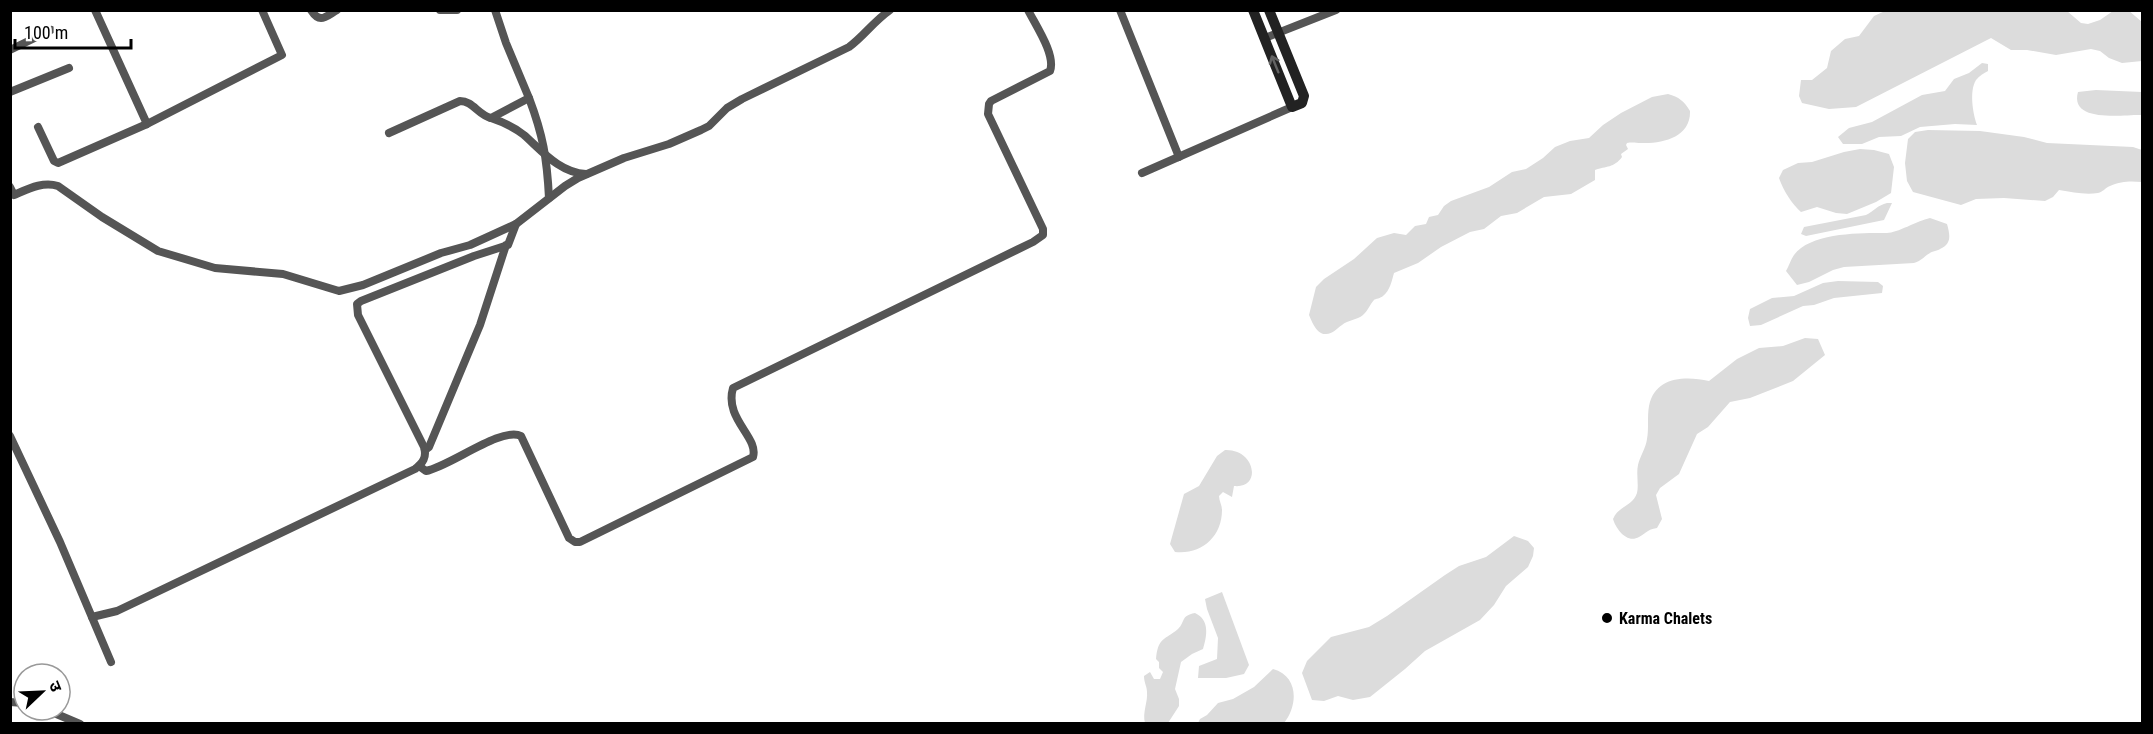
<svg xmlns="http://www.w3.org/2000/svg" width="2153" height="734" font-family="'Roboto Condensed','Noto Sans Devanagari',sans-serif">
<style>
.green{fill:#dcdcdc}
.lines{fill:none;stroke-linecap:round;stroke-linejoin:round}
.street{stroke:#555;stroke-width:8}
.secondary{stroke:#222;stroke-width:10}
.oneway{stroke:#646464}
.poi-dot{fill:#000;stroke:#fff;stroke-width:2}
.labels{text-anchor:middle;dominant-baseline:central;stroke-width:4.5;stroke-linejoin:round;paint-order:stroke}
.poi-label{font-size:16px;font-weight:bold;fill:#000;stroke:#fff;text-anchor:start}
</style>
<rect width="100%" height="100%" fill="#fff"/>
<g class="green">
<path d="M2128,10l14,12v39l-20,2 -13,-5 -9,-7 -9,-2 -35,6 -29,-5h-16l-20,-12 -135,69 -27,2 -27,-6 -3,-7 2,-16h11l15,-12 4,-17 14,-12 14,-3 15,-20 11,-5h182l14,12 7,1 12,-4 13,-9z"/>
<path d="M1982,63l6,1v7c-4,2 -9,5 -12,9 -7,11 -3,34 1,45l-22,-1 -35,3 -19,9 -22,1 -17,7h-19l-5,-7 11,-9 23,-6 50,-27 23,-4 9,-12 15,-6z"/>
<path d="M2096,90l46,2v23c-16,-1 -73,9 -64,-23z"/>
<path d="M1668,94c11,3 16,7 22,17 1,26 -27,33 -49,32 -5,0 -8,-1 -14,0l-1,2 2,4 -7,5 1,3c-8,11 -16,9 -27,13v10l-24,14 -27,3 -27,16 -16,3 -17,13 -14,3 -29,15 -23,16 -24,10c-2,7 -4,18 -11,23 -2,2 -8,3 -9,4 -4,4 -6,11 -11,15 -6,5 -15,5 -21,10 -5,3 -9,9 -16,9 -9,1 -14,-12 -17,-19l7,-28 8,-8 30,-20 23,-21 17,-5 12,2 9,-9 11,-2 3,-7 9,-2 6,-9 7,-5 38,-14 23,-15 14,-3 17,-11 12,-11 15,-6 19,-3 14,-13 18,-12 31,-16z"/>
<path d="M1928,130l52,1 44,6 23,6 86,4 9,3v32c-12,-1 -20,-1 -32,4 -5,2 -7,6 -12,7 -14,2 -25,-1 -39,-3l-6,7 -8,4 -41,-3 -28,1 -15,6 -48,-13 -6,-11 -2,-18 3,-24 7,-7z"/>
<path d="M1860,149l14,1 15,4 5,13 -3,26 -15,9 -29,12 -11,-1 -19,-6 -16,5c-9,-8 -18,-22 -22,-34l4,-8 15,-7 14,-1 32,-10z"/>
<path d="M1887,203h5l-8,17 -78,16 -5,-2 3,-7 62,-12c8,-4 12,-10 21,-12z"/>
<path d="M1930,218l17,6c3,11 5,20 -7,25 -1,1 -9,3 -10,4 -7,4 -7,7 -16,10l-70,4 -11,3 -24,12 -12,3 -11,-14c3,-5 5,-12 8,-16 17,-23 68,-22 93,-22 10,0 30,-12 43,-15z"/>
<path d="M1838,281l40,1 5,4 -1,7 -48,5 -20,7 -11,1 -42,19 -11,1 -2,-8 2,-9 22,-11 22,-2 29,-13z"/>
<path d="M1805,338l13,1 7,16 -32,26 -43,17 -20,4 -22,25 -11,7 -18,40 -19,14 -4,7 6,24 -5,9c-11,2 -9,4 -18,9 -12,7 -23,-8 -26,-18 5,-13 20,-13 24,-26 2,-8 -1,-19 1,-28 2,-9 8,-17 9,-26 2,-11 0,-22 2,-33 6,-30 37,-30 60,-25l28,-22 22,-11 24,-2z"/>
<path d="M1225,450c31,-1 37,39 9,36l-2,11 -9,-5 -4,4c0,5 3,9 3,14 0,27 -21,45 -47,42l-5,-8 14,-50 15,-8 18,-30z"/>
<path d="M1514,536l14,5 6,7 -1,8 -5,11 -22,19 -12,19 -14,15 -55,31 -20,18 -35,28 -17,3 -15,-4 -14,5 -12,-1 -10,-27 5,-12 24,-24 38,-10 18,-11 58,-41 14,-9 27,-9z"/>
<path d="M1222,592l27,73 -5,9 -18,4h-28l1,-12 18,-7 1,-21 -11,-29 -2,-10z"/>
<path d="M1195,613c15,7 12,23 8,36l-11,5 -11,8 -6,27 4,10v7l-11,17h-23c-3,-10 3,-21 2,-31 0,-6 -3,-9 -3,-16l6,-4 4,7h6l3,-7 -4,-4v-6l-3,-3c2,-22 9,-19 22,-30 8,-8 2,-13 17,-16z"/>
<path d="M1273,669c26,7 25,37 11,54h-86l2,-4 7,-4 11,-12 15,-4 21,-12z"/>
</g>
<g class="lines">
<g class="street">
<path d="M95,10l52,114"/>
<path d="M311,10c9,14 14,7 26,0"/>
<path d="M440,10h17"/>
<path d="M1120,10l59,147"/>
<path d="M1265,38l71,-28"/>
<path d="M10,50l41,-20"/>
<path d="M10,92l59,-24"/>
<path d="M529,98c14,37 18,60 20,100"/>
<path d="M491,118c12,4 23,9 33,17 18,16 36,38 62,39"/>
<path d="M38,127l16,34 4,2 89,-39 135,-69 -20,-45"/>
<path d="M389,133l71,-32c13,0 18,14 31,17l38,-20 -23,-55 -11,-33"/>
<path d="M1142,173l150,-66"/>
<path d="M10,187l4,8c14,-6 29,-14 44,-9l44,31 56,34 57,17 68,6 56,17 24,-6 78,-32 29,-8 46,-21"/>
<path d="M10,436l50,106 51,120"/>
<path d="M425,450l4,-3 51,-122 26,-80"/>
<path d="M419,466l7,5c23,-4 76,-45 95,-35l48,102 6,4h5l173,-85c6,-20 -29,-38 -20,-69l300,-146 10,-7v-6l-55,-115 1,-10 2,-3 59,-30c6,-16 -14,-45 -22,-61"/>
<path d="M92,617l25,-6 298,-142c8,-6 12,-12 9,-22l-66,-132 -1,-11 4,-3 113,-45 34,-11 8,-21 49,-38 13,-8 46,-20 45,-14 32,-14 8,-4 18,-18 15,-9 107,-52c15,-11 24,-25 41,-37"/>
<path d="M10,702l14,1"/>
<path d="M47,710l33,14"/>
</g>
<path class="secondary" d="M1253,10l39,97 10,-4 2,-7 -35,-86"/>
</g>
<defs><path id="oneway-shaft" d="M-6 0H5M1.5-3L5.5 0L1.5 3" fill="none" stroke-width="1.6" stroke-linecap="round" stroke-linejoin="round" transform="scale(1.5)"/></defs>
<use class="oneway" href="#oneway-shaft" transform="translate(1275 64) rotate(-112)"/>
<circle class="poi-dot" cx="1607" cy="618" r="6"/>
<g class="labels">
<g class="poi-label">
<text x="1619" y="618">Karma Chalets</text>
</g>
</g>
<rect width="2153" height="734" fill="none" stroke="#000000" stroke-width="24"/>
<g transform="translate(42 692) rotate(67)"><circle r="28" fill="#ffffff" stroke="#999999" stroke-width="1.5"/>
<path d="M0-4.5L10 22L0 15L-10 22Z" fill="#000000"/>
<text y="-9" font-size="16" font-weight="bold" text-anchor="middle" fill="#000000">उ</text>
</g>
<path d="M15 39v9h116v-9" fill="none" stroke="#000000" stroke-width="3"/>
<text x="24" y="39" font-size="18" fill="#000000" stroke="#ffffff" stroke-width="4.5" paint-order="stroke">100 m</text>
</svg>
